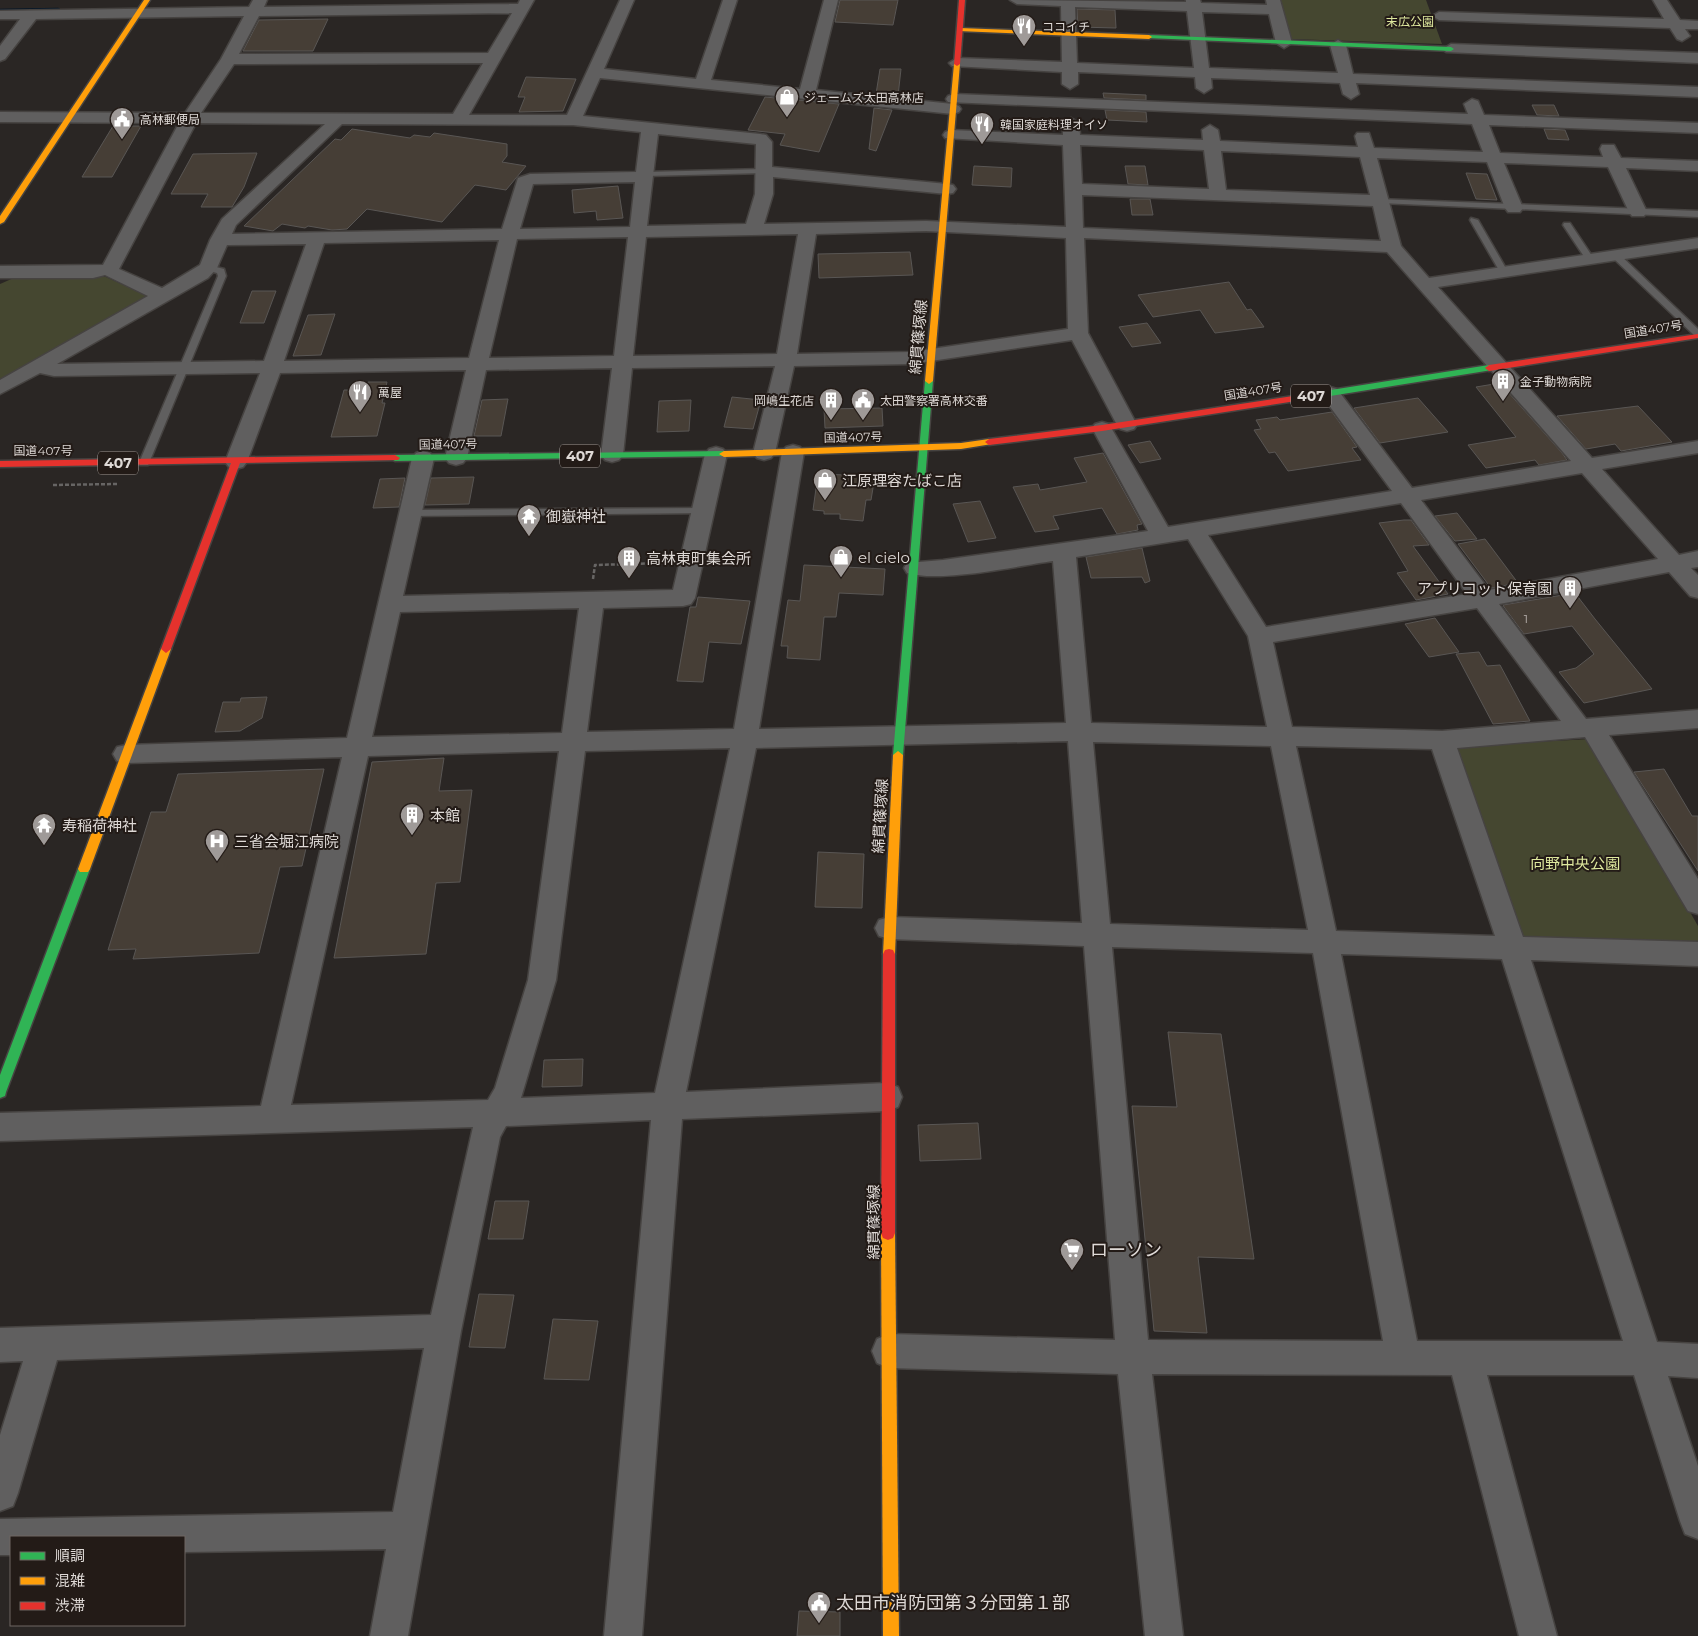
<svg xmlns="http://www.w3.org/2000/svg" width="1698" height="1636" font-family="Montserrat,'Noto Sans JP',sans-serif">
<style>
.green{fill:#454730}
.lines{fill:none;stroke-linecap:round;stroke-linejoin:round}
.stream{stroke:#041628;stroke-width:4.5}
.building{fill:#463e36;stroke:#595654}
.lane-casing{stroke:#464341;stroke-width:3}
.street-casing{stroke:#464341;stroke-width:3}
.fast-casing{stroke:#464341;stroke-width:3}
.slow-casing{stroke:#464341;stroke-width:3}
.jam-casing{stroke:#464341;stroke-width:3}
.path{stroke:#676564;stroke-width:2.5;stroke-dasharray:4 2;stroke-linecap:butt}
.lane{fill:#605f5f;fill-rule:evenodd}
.street{fill:#605f5f;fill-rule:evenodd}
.fast{fill:#30b455;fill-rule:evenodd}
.slow{fill:#ff9f0a;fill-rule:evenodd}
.jam{fill:#e5322d;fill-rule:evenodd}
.labels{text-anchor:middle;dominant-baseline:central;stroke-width:4;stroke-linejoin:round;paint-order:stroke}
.far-park-label{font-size:12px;fill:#dee89e;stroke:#231b17}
.far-poi-label{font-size:12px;fill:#ded9d6;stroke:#231b17;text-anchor:start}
.far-street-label{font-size:12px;fill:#ded9d6;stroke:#231b17}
.number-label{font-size:12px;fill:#b8b2ae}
.shield{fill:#231b17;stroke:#a6a09d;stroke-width:1}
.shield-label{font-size:14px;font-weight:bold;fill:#ded9d6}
.street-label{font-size:15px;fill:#ded9d6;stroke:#231b17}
.poi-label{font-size:15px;fill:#ded9d6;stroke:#231b17;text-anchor:start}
.park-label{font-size:15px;fill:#dee89e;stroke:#231b17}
.near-poi-label{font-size:18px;fill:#ded9d6;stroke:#231b17;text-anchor:start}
</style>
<rect width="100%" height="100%" fill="#2a2624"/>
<g class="green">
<path d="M1280,0h146l16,44 -152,-5z"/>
<path d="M16,277h90l42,19 -2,5 -146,79v-96z"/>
<path d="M1591,739l107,187v16l-176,-2 -69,-194z"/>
</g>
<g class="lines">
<path class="stream" d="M0,11l58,-1"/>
</g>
<g class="building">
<path d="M840,0h58l-5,25 -58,-3z"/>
<path d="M1077,9l38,1 1,18 -38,-1z"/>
<path d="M328,19l-15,32h-70l16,-31z"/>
<path d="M880,69h21l-3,27 -22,-2z"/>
<path d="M526,77l50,2 -13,32 -44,1 6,-15h-7z"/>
<path d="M1103,93l43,2v5l-42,-2z"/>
<path d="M765,97l74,7 -20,48 -39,-7 5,-11 -37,-4z"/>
<path d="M1532,105h22l5,11 -22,-1z"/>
<path d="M874,108l18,2 -16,41 -7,-2z"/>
<path d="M1105,110l41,2 1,10 -40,-2z"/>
<path d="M113,126h28l-29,51h-30z"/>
<path d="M352,129l58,9 4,-3 16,2 4,-4 73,11v12l-5,6 24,4 -20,24 -31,-5 -33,37 -75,-13 -20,20 -15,1 -24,-4 -3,2 -23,-4 -9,7 -29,-5 91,-87 6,1z"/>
<path d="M1544,129l21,1 4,10 -21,-1z"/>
<path d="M257,153l-13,34 -12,20h-31l7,-13h-37l22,-40z"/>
<path d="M974,166l38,2 -1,19 -39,-2z"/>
<path d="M1125,166h20l3,19 -20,-1z"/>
<path d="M1466,173l21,1 10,26 -21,-1z"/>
<path d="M618,186l5,32 -26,2 -1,-9 -22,2 -2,-23z"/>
<path d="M1130,199h20l3,16h-21z"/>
<path d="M910,252l3,23 -94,3 -1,-24z"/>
<path d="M1229,282l18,28 4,-1 13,18 -49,6 -15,-23 -47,7 -15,-22z"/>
<path d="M252,291h24l-12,32h-24z"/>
<path d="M335,314l-14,41 -28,1 15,-41z"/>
<path d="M1147,323l14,20 -29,4 -13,-20z"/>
<path d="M368,382h19l-5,21h3l-8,33 -46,1 13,-47h22z"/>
<path d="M1500,383l62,70 5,7 -28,5 -4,-5 -49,8 -18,-23 48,-8 -40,-50z"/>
<path d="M732,397l29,3 -8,29 -29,-2z"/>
<path d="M1418,398l30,34 -68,11 -26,-35z"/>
<path d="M508,399l-7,37h-27l8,-36z"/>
<path d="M691,400l-2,31 -32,1 2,-31z"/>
<path d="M1638,406l34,36 -51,9 -6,-7 -29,5 -29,-33z"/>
<path d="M882,408l1,18 -58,2 -1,-19z"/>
<path d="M1332,412l25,35 -5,1 9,12 -73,11 -13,-19 -6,1 -15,-23 7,-1 -5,-9 21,-3 3,3z"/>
<path d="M1150,441l11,18 -21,4 -12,-18z"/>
<path d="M1103,453l39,71 -5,1 1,5 -21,4 -15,-26 -49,8 6,13 -24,3 -22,-45 25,-3 2,6 47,-8 -13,-24z"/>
<path d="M818,474l57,2 -4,24h-5l-3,21 -23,-2v-5h-16v-3l-11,-1z"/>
<path d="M474,477l-5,27 -44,1 6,-27z"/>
<path d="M405,478l-6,29 -26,1 7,-29z"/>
<path d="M980,501l16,37 -28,4 -15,-38z"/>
<path d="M1457,513l20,26 -22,2 -20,-25z"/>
<path d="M1404,520h7l18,25 -16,1 35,48 -32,6 -19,-27 11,-2 -29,-48z"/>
<path d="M1485,539l33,44 -27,5 -33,-44z"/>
<path d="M1142,548l8,33 -5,2 -3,-6 -51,1 -5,-21z"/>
<path d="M804,565l81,4 -2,26 -44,-2 -3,24h-12l-4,43 -33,-2 1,-12h-7l7,-46 12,1z"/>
<path d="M1575,593l20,26 57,70 -68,14 -25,-31 17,-4 18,-14 -22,-28 -48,8 -20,-27 -1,-2z"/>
<path d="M698,597l52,4 -9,43 -32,-2 -6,40 -26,-1 13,-74h6z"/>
<path d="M1435,618l24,34 -30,5 -24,-33z"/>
<path d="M1479,652l8,14 13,-1 30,56 -37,3 -37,-70z"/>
<path d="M267,697l-5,21 -22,13 -25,1 8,-30h17l1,-4z"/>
<path d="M444,758l-5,33 33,-1 -12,92 -24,1 -10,71 -92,4 38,-196z"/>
<path d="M324,769l-22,97 -22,1 -21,86 -126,6 3,-10 -28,1 43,-138h15l12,-38z"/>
<path d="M1664,769l28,47h6v55l-64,-99z"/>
<path d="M818,852l46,2 -2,54 -47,-1z"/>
<path d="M1168,1032l53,2 33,225 -56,-2 9,76 -53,-2 -22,-225 45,1z"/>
<path d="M583,1059l-1,27 -40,1 2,-27z"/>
<path d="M978,1123l3,36 -61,2 -2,-36z"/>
<path d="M495,1201h34l-6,38h-35z"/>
<path d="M479,1294l35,1 -9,53 -36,-1z"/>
<path d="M553,1319l45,2 -9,59 -45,-1z"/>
<path d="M799,1611l41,1v24h-43z"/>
</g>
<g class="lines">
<g class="lane-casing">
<g id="lane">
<path d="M765,169h3v4l-122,3 -4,-2 4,-2z"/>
<path d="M1377,199l321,12v6l-318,-14h-3z"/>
<path d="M1471,218l7,2 30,52 -1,2 -7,-2 -30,-52z"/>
<path d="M1564,223h6l24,36 -1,2h-6l-24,-36z"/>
<path d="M1612,253h6l80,76v8l-3,-1 -83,-79z"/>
<path d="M208,265l16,4 2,7 -77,187 -1,2h-8l-1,-2 79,-187 -1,-3 -12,-3v-4z"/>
<path d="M703,508l5,3 -1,2 -297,3 -5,-3 5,-3z"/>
</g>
</g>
<g class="street-casing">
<g id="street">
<path d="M253,0h14l-3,7 254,-3 2,-4h14l-65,115h98l53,-115h14l-30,69 92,10 27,-79h14l-26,80 89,9 24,-89h14l-22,90 137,14 6,2 2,3 -2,3 -6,2 -353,-36 -17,38 177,18 6,1 6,7v25l175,17 6,1 3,4 -3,4 -6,1 -174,-17v17l-9,30 162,-3 140,6 -3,-82 -118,-7 -2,-3 2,-3 6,-2 112,5v-12l8,-5 8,5 1,12 123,5 -1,-10 8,-5 8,5 2,11 138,6 -3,-11 2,-3h12l5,15 109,4 -11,-28 -524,-22 -2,-3 2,-3 6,-2 514,20 -4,-10 8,-5 6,2 6,14 214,8v10l-209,-8 11,28 103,4 -3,-8 2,-4h12l7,13 77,3v10l-72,-3 21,44 -3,4h-12l-3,-4 -21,-45 -104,-4 19,45 -3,4h-12l-3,-4 -18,-46 -110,-4 24,88 28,32 269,-40v10l-260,39 154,171 106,-17v12l-96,16 77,86 19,-4v16l-7,1 7,7v23l-8,-2 -21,-24 -170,32 87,115 112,-9v18l-89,7 89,144v35l-10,-3 -103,-174 -128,11 66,189 175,5v24l-167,-6 126,382 41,2v34l-30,-2 30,90v73l-13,-5 -5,-13 -46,-146h-147l70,261h-38l-67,-261 -300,-1 31,262h-38l-27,-262 -229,-6 -12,-5 -5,-12 5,-12 12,-5 226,6 -31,-394 -195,-7 -10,-3 -4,-8 4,-8 10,-3 193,6 -14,-182 -312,7 -70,344 201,-9 11,4 4,10 -4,10 -11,4 -205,8 -40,517h-38l47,-516 -145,6 -6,11 -39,194 -53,305h-38l16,-87 -202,3v-15h-173v18h-11v-36l393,-7 31,-164 -367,12 -39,133 -5,13 -13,5v-76l23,-74 -23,1v-34l431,-13 42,-188 -473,14v-28l261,-7 81,-349 -216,6 -9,-2 -4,-7 4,-7 9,-2 221,-7 65,-280 4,-5 7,-2 7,2 4,5 -31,138 270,-6 32,-136 4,-5 7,-2 7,2 4,5 -32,144 -4,6 -8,2 -80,2 -16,124 147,-3 48,-277 4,-5 7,-2 7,2 4,5 -45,277 307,-6 -13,-162c-36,5 -113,22 -146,12l-3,-5 3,-5 36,-3 205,-29 -56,-103 3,-4 7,-2 7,2 59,103 224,-36 -72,-98 3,-4 7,-2 7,2 75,99 159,-27 -184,-209 -303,-14 4,95 49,92 -3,4 -7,2 -7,-2 -3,-4 -45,-85 -161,24 -117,2 -19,87 -4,5 -7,2 -7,-2 -4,-5 22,-87 -143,2 -9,87 -4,5 -7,2 -7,-2 -4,-5 11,-87 -126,2 -19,88 -4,5 -7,2 -7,-2 -4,-5 21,-88 -186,3 -33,89 -4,5 -7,2 -7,-2 -4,-5 35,-89 -206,3 -14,-3 -40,21v-14l148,-84 -43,-21 -12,3h-93v-12l103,-1 76,-142 -179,-1v-10l185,1 36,-54 23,-43 -208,3 -31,40 -5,2v-15l20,-27h-20v-8l249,-4zM512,13l-24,40 -249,1 20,-38zM483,63l-30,51 -252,-1 33,-49zM196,123l129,1 -103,95 -12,21 -10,25 -38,23 -43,-19zM342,124l231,1 68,7 -5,40 -106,2 -12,4 -16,51 -270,5 4,-9zM658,134l98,10 -1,50 -9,30 -99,2zM1080,145l124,5 5,39 -127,-5zM1221,151l139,6 10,38 -144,-5zM635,182l-5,45 -110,2 13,-45zM1082,195l291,11 8,35 -298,-13zM926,231l140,7 2,91 -157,23 -114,2 19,-120zM798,234l-21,120 -144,2 13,-119zM628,237l-14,119 -125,2 28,-119zM499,240l-30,118 -185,3 40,-118zM306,244l-42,117 -207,3 151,-86 9,-10 10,-23zM1582,473l76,86 -169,31 -68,-90zM1401,503l66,91 -201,33 -58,-92zM1188,539l60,97 19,91 -176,-4 -15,-166zM579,608l-17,125 -190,4 28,-125zM1477,608l84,113 -119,10 -150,-4 -19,-85zM1093,742l178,4 37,184 -198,-6zM1296,746l136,3 63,187 -159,-5zM730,748l-75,345 -134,5 35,-118 29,-229zM559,751l-31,229 -33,108 -7,12 -197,5 77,-349zM1112,947l201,6 70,388 -235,-1zM1341,954l161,5 121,382h-206z"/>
<path d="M1010,0l176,2v-2h14l1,3 66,2 -1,-5h14l12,43 -8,5 -8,-5 -7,-29 -67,-2 7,56 129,5 -8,-28 8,-5 8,5 7,29 345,13v10l-342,-14 3,11 -8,5 -8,-5 -3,-11 -129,-5 1,10 -8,5 -8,-5 -1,-11 -117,-5v12l-8,5 -8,-5v-12l-110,-6 -3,-3 8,-5 105,4 -1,-56 -44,-2zM1075,7l112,4 7,57 -117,-5z"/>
<path d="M1653,0h14l13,20 18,1v8h-13l5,7 -8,5 -5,-2 -7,-11 -231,-8 -7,-4 7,-4 225,7z"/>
<path d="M1451,44l247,9v10l-252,-11 -3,-3z"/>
</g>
</g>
<g class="fast-casing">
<g id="fast">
<path d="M1149,35l302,12 3,2 -3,2 -304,-13 -1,-1z"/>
<path d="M1489,365l3,1v4l-199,32 -4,-3 4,-3z"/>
<path d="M929,378l4,3 -30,374 -5,4 -5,-4 32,-374z"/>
<path d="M724,451l3,1v4l-332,5 -5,-3 5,-3z"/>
<path d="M84,864l4,2 2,3 -84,223 -1,4 -5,2v-23l78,-206 2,-3z"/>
</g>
</g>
<g class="slow-casing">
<g id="slow">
<path d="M144,0h6l-146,222 -4,2v-8z"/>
<path d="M960,28l189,7 3,2 -3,2 -191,-8v-2z"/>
<path d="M957,62l3,2 -27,317 -4,3 -4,-3 29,-317z"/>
<path d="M989,439l4,3 -1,2 -31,5 -237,8 -5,-3 5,-3 237,-8z"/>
<path d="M166,645l5,4 -81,220 -2,3h-8l-2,-3 83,-220z"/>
<path d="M898,751l5,4 -8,199 -2,4 -4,1 -4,-1 -2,-4 10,-199z"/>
<path d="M888,1226l5,2 2,5 4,403h-16l-2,-403 2,-5z"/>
</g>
</g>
<g class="jam-casing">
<g id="jam">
<path d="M959,0h6l-5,64 -3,2 -3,-2z"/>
<path d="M1698,334v4l-209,33 -4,-3 4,-3z"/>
<path d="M1293,396l4,3 -1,2 -194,30 -113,14 -4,-3 4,-3 113,-14z"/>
<path d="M395,455l5,3 -2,2 -158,3 -69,186 -5,4 -5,-4 70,-186 -231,4v-6z"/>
<path d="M889,949l4,1 2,4v279l-2,5 -5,2 -5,-2 -2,-5 2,-279 2,-4z"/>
</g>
</g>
<g class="path">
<path d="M53,485l64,-1"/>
<path d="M593,579l2,-14 72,-2"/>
</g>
<use href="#lane" class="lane"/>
<use href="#street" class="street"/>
<use href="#fast" class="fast"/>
<use href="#slow" class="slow"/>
<use href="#jam" class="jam"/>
</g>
<defs>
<g id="restaurant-pin" transform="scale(1.25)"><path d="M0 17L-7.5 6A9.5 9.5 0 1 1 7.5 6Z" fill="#9f9a98" stroke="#231b17"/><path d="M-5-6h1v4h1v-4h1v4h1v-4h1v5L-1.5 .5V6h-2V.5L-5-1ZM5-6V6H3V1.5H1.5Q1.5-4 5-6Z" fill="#fff"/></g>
<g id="shop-pin" transform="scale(1.25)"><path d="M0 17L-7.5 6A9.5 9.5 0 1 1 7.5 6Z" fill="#9f9a98" stroke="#231b17"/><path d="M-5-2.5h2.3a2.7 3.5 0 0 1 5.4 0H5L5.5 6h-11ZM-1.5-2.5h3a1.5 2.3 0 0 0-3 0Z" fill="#fff"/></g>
<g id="civic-pin" transform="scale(1.25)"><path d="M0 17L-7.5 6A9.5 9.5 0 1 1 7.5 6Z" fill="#9f9a98" stroke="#231b17"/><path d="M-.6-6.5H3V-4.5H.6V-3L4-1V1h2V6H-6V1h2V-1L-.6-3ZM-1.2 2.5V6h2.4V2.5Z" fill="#fff"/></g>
<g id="building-pin" transform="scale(1.25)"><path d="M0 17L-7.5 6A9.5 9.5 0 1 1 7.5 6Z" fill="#9f9a98" stroke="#231b17"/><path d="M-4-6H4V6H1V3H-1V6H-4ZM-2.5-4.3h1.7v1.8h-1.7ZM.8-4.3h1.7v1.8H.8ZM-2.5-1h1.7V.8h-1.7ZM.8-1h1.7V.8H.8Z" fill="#fff"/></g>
<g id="temple-pin" transform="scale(1.25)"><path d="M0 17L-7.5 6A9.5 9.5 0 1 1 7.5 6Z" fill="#9f9a98" stroke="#231b17"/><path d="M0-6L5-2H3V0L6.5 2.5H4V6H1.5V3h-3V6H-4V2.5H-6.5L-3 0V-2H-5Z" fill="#fff"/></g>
<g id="hospital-pin" transform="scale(1.25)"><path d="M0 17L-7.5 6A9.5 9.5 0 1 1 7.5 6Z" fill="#9f9a98" stroke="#231b17"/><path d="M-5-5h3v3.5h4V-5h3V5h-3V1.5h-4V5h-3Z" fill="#fff"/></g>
<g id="supermarket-pin" transform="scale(1.25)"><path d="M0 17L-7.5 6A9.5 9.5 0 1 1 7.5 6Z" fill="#9f9a98" stroke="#231b17"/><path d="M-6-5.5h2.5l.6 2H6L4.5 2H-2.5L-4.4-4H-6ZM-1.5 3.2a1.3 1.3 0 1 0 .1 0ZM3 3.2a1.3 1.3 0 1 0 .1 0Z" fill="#fff"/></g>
</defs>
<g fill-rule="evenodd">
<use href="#restaurant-pin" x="1024" y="26"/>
<use href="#shop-pin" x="787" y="97"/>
<use href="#civic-pin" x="122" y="119"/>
<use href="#restaurant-pin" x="982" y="124"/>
<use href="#building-pin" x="1503" y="381"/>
<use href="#restaurant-pin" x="360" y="392"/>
<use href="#building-pin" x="831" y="400"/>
<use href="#civic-pin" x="863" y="400"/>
<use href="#shop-pin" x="825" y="480"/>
<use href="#temple-pin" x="529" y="516"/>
<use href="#shop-pin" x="841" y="557"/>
<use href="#building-pin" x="629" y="558"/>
<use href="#building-pin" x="1570" y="588"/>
<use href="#building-pin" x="412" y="815"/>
<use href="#temple-pin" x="44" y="825"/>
<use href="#hospital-pin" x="217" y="841"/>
<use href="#supermarket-pin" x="1072" y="1250"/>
<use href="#civic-pin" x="819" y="1603"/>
</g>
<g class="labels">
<g class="far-park-label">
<text x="1410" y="21">末広公園</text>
</g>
<g class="far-poi-label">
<text x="1042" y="26">ココイチ</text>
<text x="804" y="97">ジェームズ太田高林店</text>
<text x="140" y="119">高林郵便局</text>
<text x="1000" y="124">韓国家庭料理オイソ</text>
<text x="1520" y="381">金子動物病院</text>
<text x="378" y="392">萬屋</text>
<text x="814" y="400" text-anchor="end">岡嶋生花店</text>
<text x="880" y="400">太田警察署高林交番</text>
</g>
<g class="far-street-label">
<text transform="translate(1653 329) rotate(-9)">国道407号</text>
<text transform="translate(1253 391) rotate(-9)">国道407号</text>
<text transform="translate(853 437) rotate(-1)">国道407号</text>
<text transform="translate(448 444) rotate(-1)">国道407号</text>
<text x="43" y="450">国道407号</text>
</g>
<g class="number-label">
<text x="1526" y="618">1</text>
</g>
<g class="shield">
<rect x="1291" y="384.5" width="40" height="23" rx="4"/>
<rect x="560" y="444.5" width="40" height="23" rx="4"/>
<rect x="98" y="451.5" width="40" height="23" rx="4"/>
</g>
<g class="shield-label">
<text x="1311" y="396">407</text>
<text x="580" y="456">407</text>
<text x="118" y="463">407</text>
</g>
<g class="street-label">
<text transform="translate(918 337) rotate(-85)">綿貫篠塚線</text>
<text transform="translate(880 816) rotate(-87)">綿貫篠塚線</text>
<text transform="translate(873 1222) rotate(-90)">綿貫篠塚線</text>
</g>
<g class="poi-label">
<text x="842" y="480">江原理容たばこ店</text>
<text x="546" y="516">御嶽神社</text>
<text x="858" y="557">el cielo</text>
<text x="646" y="558">高林東町集会所</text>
<text x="1552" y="588" text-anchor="end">アプリコット保育園</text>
<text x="430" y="815">本館</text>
<text x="62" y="825">寿稲荷神社</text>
<text x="234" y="841">三省会堀江病院</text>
</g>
<g class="park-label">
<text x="1575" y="863">向野中央公園</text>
</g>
<g class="near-poi-label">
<text x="1090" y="1250">ローソン</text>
<text x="836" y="1603">太田市消防団第３分団第１部</text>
</g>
</g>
<rect x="10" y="1536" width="175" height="90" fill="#231b17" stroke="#6e6763"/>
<rect x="20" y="1552" width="25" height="8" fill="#30b455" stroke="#6e6763"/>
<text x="55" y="1561" font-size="15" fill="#ded9d6">順調</text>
<rect x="20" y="1577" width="25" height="8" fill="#ff9f0a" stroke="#6e6763"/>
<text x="55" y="1586" font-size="15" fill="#ded9d6">混雑</text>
<rect x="20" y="1602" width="25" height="8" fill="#e5322d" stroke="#6e6763"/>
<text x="55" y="1611" font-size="15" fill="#ded9d6">渋滞</text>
</svg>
